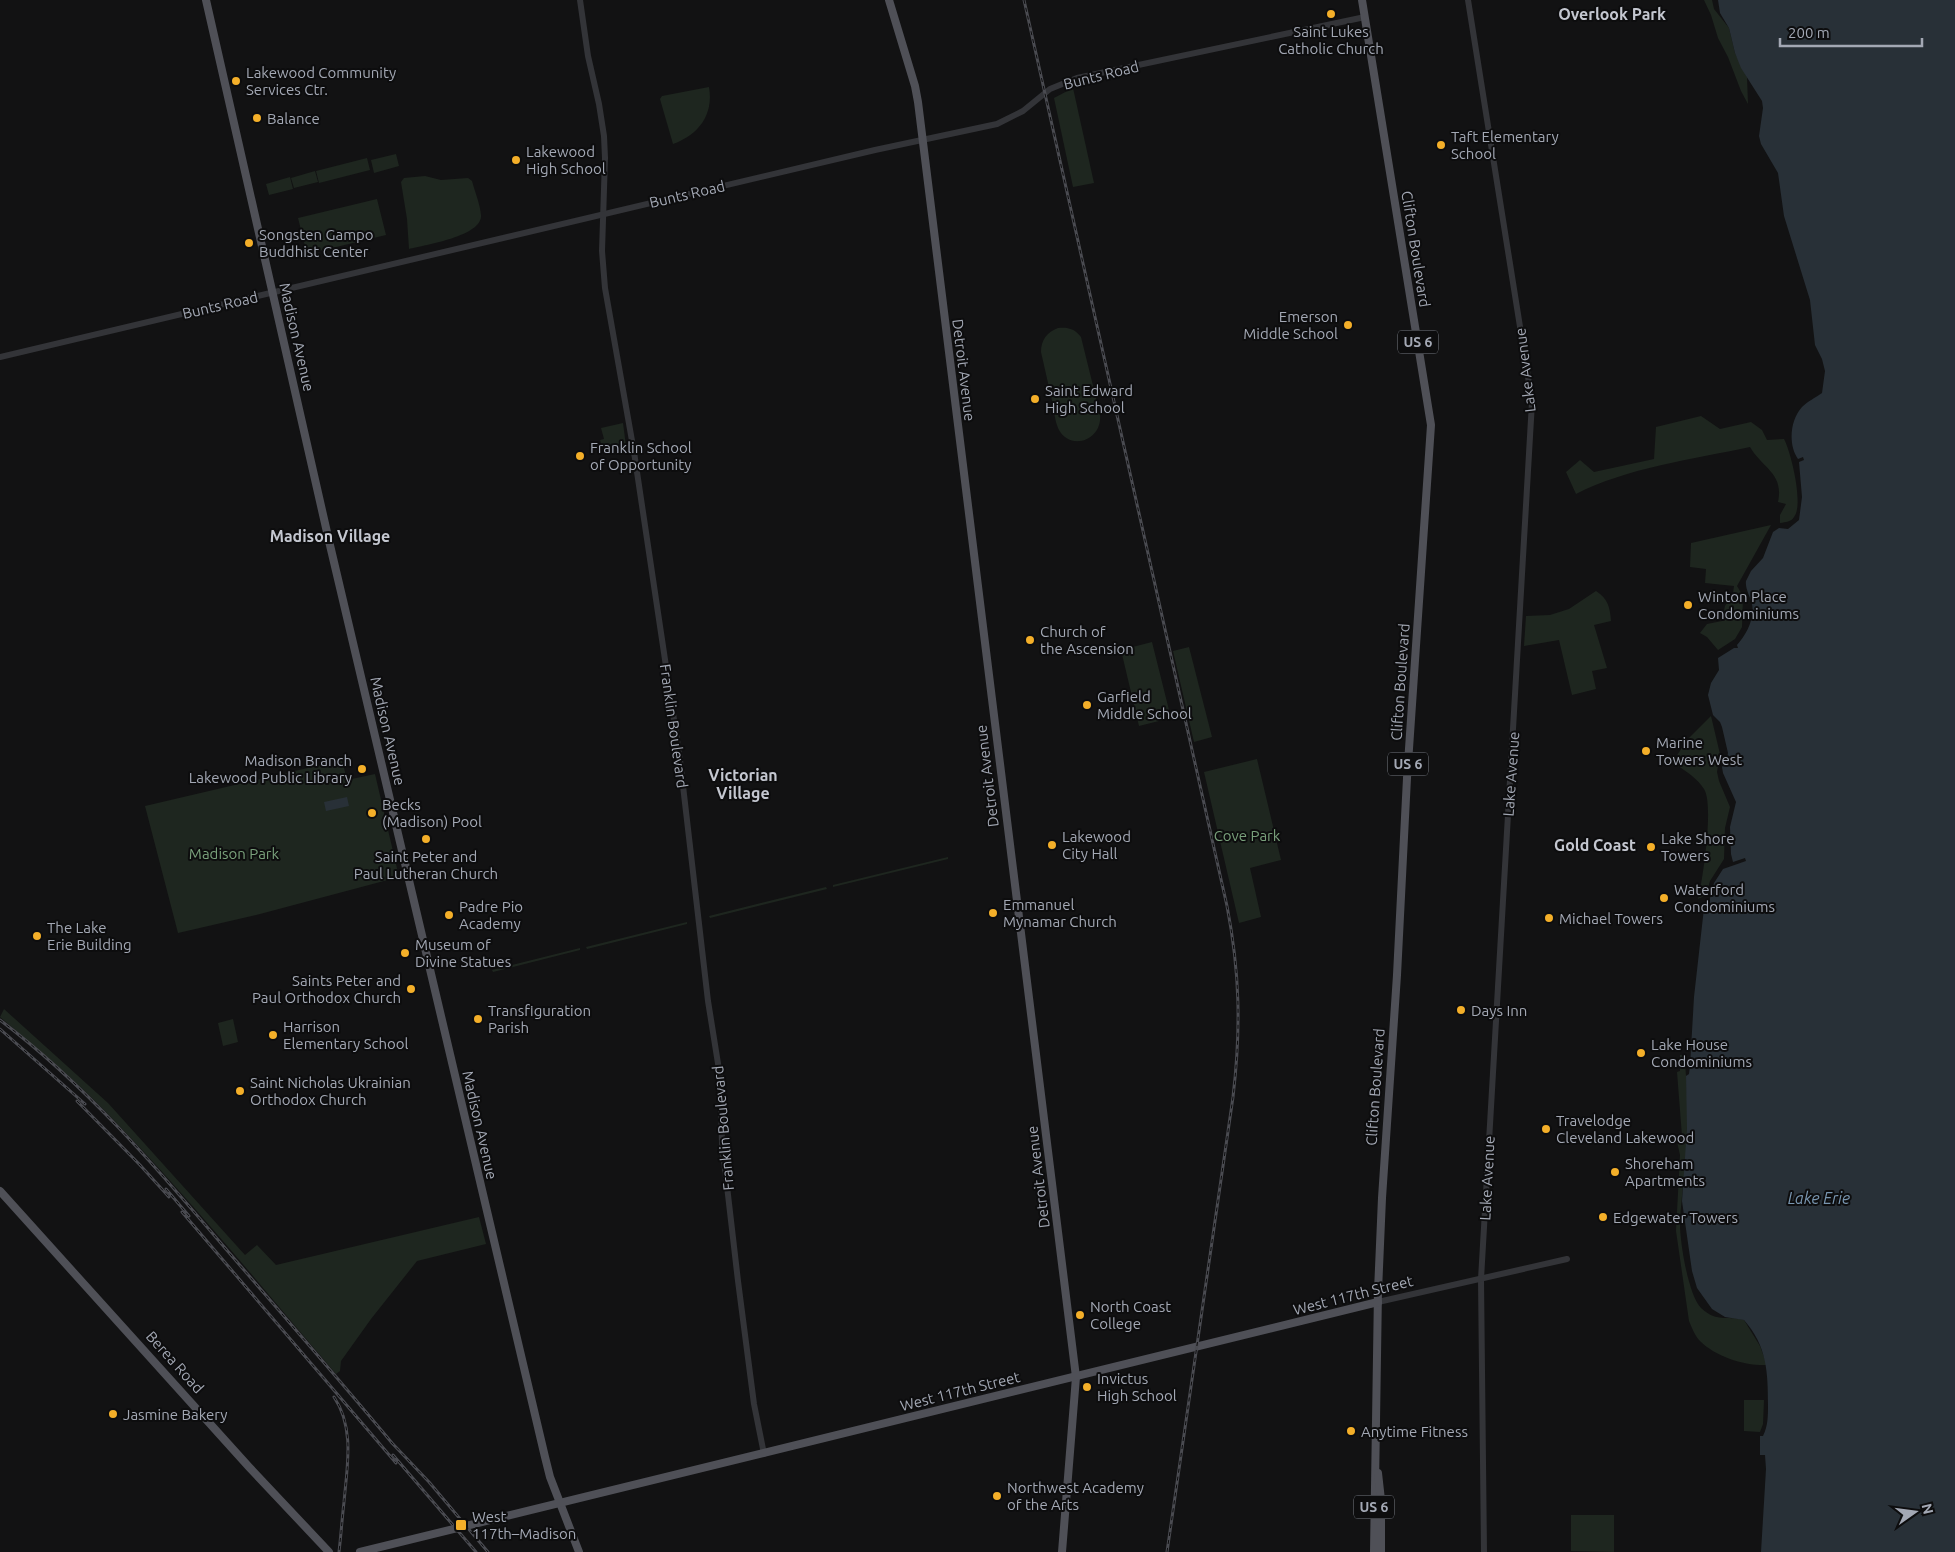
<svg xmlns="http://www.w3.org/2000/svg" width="1955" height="1552" font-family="Ubuntu,sans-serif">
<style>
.green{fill:#1e261f}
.water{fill:#283037}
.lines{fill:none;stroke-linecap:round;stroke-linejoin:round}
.minor{stroke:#333438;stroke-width:6}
.major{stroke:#4f5057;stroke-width:8}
.rail-casing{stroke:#4a4b51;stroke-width:3}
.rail{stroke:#0d0d0e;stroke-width:1;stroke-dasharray:4;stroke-linecap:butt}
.poi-dot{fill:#f4af29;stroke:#0d0d0e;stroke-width:2}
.labels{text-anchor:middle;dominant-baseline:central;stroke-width:4;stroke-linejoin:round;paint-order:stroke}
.shield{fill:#0d0d0e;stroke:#767a82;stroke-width:1}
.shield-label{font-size:14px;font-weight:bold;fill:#a3a8b4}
.poi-label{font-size:15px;fill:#a3a8b4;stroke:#0d0d0e;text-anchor:start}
.street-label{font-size:15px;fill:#a3a8b4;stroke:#0d0d0e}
.park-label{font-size:15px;fill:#79a07b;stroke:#0d0d0e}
.neighbourhood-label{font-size:16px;font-weight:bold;fill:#c4c7d0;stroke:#0d0d0e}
.water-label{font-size:16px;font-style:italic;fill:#7996b0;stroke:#0d0d0e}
</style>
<rect width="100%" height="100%" fill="#121213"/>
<g class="green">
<path d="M1704,0h8l2,9 15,19 6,25 12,24 1,27 -7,-13 -13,-34 -10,-19 -7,-23z"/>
<path d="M709,87c5,28 -11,48 -36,57l-13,-45 2,-3z"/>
<path d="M1073,88l21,95 -21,4 -19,-89z"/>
<path d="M396,154l3,12 -25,7 -3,-13z"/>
<path d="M367,158l3,12 -51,13 -3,-12z"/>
<path d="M315,171l3,11 -24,6 -3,-10z"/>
<path d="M425,176l16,4 27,-2 4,3c3,11 8,23 9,34 2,21 -56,30 -72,34l-2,-30 -6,-37 3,-4z"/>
<path d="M290,177l3,12 -24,6 -3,-11z"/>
<path d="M377,199l9,36 -79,19 -9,-36z"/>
<path d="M1058,328c10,-1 17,1 23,9l19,77c3,27 -31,38 -42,14 -3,-7 -4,-16 -5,-23 -4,-18 -8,-35 -12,-53 0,-12 6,-20 17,-24z"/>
<path d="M1701,416l19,13 31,-7 11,8 5,10 17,-1c7,13 20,66 10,78 -3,5 -8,5 -14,6v-8l6,-11 -8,-2c6,-29 -15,-33 -28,-55 -56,12 -124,21 -174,47l-10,-22 14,-12 14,12 60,-13 2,-32z"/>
<path d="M623,423l3,23 -23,5 -3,-11 4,-1 -3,-11z"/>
<path d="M1771,525l-34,61 6,10 -1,31 -7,12 -17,11 -11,-13 -7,-4 7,-9 15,-3 3,-15 8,-13 1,-7 -29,-3 1,-14 -16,-2 1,-24z"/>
<path d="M1596,591c12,8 14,16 15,30l-17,4 13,43 -15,3 4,18 -24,6 -13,-55 -35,6 2,-30 24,-1 19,-6z"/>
<path d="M1152,642l19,76 -32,8 -18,-76z"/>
<path d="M1189,647l23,90 -18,5 -21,-91z"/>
<path d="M1711,716l9,38 -3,18 2,9 11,26 -5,21 -1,31 -14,22 -4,14 -8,4c5,-20 16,-95 6,-110 -6,-10 -17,-17 -26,-23l-2,-9 11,-17z"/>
<path d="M1257,759l24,101 -31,8 11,49 -22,6 -35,-151z"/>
<path d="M342,760l5,20 28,-6 24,103 -139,37 -82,19 -33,-127z"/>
<path d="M948,857v2l-115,28v-2z"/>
<path d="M826,887l1,2 -117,29 -1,-2z"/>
<path d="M687,922v2l-100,25 -1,-2z"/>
<path d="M580,948v2l-87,22 -1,-2z"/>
<path d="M4,1009l104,94 137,152 12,-10 19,20 203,-48 7,27 -69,17 -46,58 -30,42 -1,10 -4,3c-76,-89 -150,-180 -232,-264 -32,-33 -69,-63 -104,-93z"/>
<path d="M233,1019l5,23 -15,4 -5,-23z"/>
<path d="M1680,1055h4c3,25 4,49 3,73 0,31 -5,61 -7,92 -1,18 8,75 21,88 16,15 25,7 43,12l16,26 7,19c-22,1 -51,-8 -67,-24 -5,-5 -8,-13 -11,-20l-13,-90 4,-76 -4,-18 6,-1 -5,-64 3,-1z"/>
<path d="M1744,1400h20l-1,24 -3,8 -16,-1z"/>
<path d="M1571,1515h43v37l-43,-1z"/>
</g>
<g class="water">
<path d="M1718,0h237v1552h-194l5,-83 -1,-14h-5v-19h3c5,-10 5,-20 5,-31 0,-33 -1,-59 -24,-85l-19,-3 -13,-8 -15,-21 -5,-17 -10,-70 5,-73 -1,-52 3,-2 1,-8 4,-69 10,-89 5,-6 5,-19 9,-14 23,-8 -1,-3 -12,4 -2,-8 -1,-27 6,-25 -13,-29 -1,-6 5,-8 1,-6 -6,-26 -2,-5 -7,-7 -5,-20 3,-12 8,-13 -1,-12 16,-10h4l-1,-3c9,-10 18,-26 15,-41 -2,-8 -7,-15 -6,-23l5,-10 12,-13 10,-26 6,-4 9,1 11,-9 3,-23 -3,-35 5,-2 -1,-3 -5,2c-10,-14 -8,-39 4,-52 6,-6 13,-9 20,-14l3,-22 -3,-12 -7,-14 -5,-45 -26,-84 -6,-43 -17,-29 -2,-8 4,-28 -1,-7 -21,-33 -6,-15 -6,-25 -9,-15z"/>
<path d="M347,797l2,9 -23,5 -2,-9z"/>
</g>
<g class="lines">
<g class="minor">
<path d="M580,0l8,56 11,48 5,32 1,22 -3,93 3,37 29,164 46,308 28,241 12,75 2,67 16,138 16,123 10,50"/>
<path d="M1468,0l64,402 -51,877 3,273"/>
<path d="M0,357l875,-207 122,-26 26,-13 27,-22 27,-11 288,-61"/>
<path d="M1378,1302l189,-43"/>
</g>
<g class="major">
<path d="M206,0l123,541 216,916 5,20 29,75"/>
<path d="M889,0l26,86 3,16 158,1275 -14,175"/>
<path d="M1362,0l69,425 -24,353 -10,197 -15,223 -4,93 -4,261"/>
<path d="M0,1191l249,276 80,85"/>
<path d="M1378,1473l3,27v52"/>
<path d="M360,1552l1018,-250"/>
</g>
<g class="rail-casing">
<g id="rail">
<path d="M1024,0l203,906c13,67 14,123 6,191l-66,455"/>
<path d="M0,1020c86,65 156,147 225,228 56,65 112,129 167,195l37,39 59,70"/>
<path d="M0,1029l85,75"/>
<path d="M77,1101l63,64 29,32"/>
<path d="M166,1189l23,27"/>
<path d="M182,1212l214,251"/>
<path d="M334,1397c21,31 13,70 10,105 -2,17 -3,33 -5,50"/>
<path d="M393,1455l83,97"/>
</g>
</g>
<use href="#rail" class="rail"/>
</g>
<g class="poi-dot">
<circle cx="1331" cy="14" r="5"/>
<circle cx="236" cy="81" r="5"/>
<circle cx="257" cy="118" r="5"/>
<circle cx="1441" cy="145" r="5"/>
<circle cx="516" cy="160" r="5"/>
<circle cx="249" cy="243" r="5"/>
<circle cx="1348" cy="325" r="5"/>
<circle cx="1035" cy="399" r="5"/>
<circle cx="580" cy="456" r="5"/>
<circle cx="1688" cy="605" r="5"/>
<circle cx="1030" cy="640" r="5"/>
<circle cx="1087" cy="705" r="5"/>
<circle cx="1646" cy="751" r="5"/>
<circle cx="362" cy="769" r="5"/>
<circle cx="372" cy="813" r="5"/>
<circle cx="426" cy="839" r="5"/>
<circle cx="1052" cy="845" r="5"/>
<circle cx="1651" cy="847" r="5"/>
<circle cx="1664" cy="898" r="5"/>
<circle cx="993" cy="913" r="5"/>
<circle cx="449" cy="915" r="5"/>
<circle cx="1549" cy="918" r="5"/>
<circle cx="37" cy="936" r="5"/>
<circle cx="405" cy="953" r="5"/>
<circle cx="411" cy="989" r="5"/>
<circle cx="1461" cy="1010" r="5"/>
<circle cx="478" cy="1019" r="5"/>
<circle cx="273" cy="1035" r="5"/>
<circle cx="1641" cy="1053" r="5"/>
<circle cx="240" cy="1091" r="5"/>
<circle cx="1546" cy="1129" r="5"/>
<circle cx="1615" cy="1172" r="5"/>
<circle cx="1603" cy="1217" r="5"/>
<circle cx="1080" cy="1315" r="5"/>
<circle cx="1087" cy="1387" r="5"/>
<circle cx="113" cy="1414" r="5"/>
<circle cx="1351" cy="1431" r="5"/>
<circle cx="997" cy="1496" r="5"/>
<rect x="455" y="1519" width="12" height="12" rx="2.5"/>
</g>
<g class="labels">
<g class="shield">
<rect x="1398" y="330.5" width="40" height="23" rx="4"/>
<rect x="1388" y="752.5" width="40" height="23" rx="4"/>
<rect x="1354" y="1495.5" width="40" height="23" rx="4"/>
</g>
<g class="shield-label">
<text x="1418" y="342">US 6</text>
<text x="1408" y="764">US 6</text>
<text x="1374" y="1507">US 6</text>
</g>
<g class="poi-label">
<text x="1331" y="31" text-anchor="middle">Saint Lukes<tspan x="1331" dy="17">Catholic Church</tspan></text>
<text x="246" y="72">Lakewood Community<tspan x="246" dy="17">Services Ctr.</tspan></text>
<text x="267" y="118">Balance</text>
<text x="1451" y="136">Taft Elementary<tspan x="1451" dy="17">School</tspan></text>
<text x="526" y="151">Lakewood<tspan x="526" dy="17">High School</tspan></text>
<text x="259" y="234">Songsten Gampo<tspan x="259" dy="17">Buddhist Center</tspan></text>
<text x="1338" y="316" text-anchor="end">Emerson<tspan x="1338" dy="17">Middle School</tspan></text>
<text x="1045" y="390">Saint Edward<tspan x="1045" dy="17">High School</tspan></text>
<text x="590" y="447">Franklin School<tspan x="590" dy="17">of Opportunity</tspan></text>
<text x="1698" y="596">Winton Place<tspan x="1698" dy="17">Condominiums</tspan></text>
<text x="1040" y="631">Church of<tspan x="1040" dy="17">the Ascension</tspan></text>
<text x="1097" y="696">Garfield<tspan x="1097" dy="17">Middle School</tspan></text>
<text x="1656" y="742">Marine<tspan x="1656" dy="17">Towers West</tspan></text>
<text x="352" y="760" text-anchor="end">Madison Branch<tspan x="352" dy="17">Lakewood Public Library</tspan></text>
<text x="382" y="804">Becks<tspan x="382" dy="17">(Madison) Pool</tspan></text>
<text x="1062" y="836">Lakewood<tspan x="1062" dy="17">City Hall</tspan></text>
<text x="1661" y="838">Lake Shore<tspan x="1661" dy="17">Towers</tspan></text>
<text x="426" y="856" text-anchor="middle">Saint Peter and<tspan x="426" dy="17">Paul Lutheran Church</tspan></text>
<text x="1674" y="889">Waterford<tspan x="1674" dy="17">Condominiums</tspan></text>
<text x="1003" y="904">Emmanuel<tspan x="1003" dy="17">Mynamar Church</tspan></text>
<text x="459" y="906">Padre Pio<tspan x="459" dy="17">Academy</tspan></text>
<text x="1559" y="918">Michael Towers</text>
<text x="47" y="927">The Lake<tspan x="47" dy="17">Erie Building</tspan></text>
<text x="415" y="944">Museum of<tspan x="415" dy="17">Divine Statues</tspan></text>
<text x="401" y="980" text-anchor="end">Saints Peter and<tspan x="401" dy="17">Paul Orthodox Church</tspan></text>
<text x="488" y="1010">Transfiguration<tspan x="488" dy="17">Parish</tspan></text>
<text x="1471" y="1010">Days Inn</text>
<text x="283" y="1026">Harrison<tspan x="283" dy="17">Elementary School</tspan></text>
<text x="1651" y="1044">Lake House<tspan x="1651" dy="17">Condominiums</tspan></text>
<text x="250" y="1082">Saint Nicholas Ukrainian<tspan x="250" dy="17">Orthodox Church</tspan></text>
<text x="1556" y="1120">Travelodge<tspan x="1556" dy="17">Cleveland Lakewood</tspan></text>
<text x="1625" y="1163">Shoreham<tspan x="1625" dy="17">Apartments</tspan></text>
<text x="1613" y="1217">Edgewater Towers</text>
<text x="1090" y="1306">North Coast<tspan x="1090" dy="17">College</tspan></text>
<text x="1097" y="1378">Invictus<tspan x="1097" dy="17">High School</tspan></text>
<text x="123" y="1414">Jasmine Bakery</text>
<text x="1361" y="1431">Anytime Fitness</text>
<text x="1007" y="1487">Northwest Academy<tspan x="1007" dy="17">of the Arts</tspan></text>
<text x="472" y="1516">West<tspan x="472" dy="17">117th–Madison</tspan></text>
</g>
<g class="street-label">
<text transform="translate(1101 75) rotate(-14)">Bunts Road</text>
<text transform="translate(687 194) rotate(-13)">Bunts Road</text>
<text transform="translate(1416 249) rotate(81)">Clifton Boulevard</text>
<text transform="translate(220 305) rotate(-13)">Bunts Road</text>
<text transform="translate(297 337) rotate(77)">Madison Avenue</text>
<text transform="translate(964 370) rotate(83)">Detroit Avenue</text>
<text transform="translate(1525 370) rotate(-97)">Lake Avenue</text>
<text transform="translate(1400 682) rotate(-86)">Clifton Boulevard</text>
<text transform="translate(674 726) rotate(82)">Franklin Boulevard</text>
<text transform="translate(388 731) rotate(77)">Madison Avenue</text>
<text transform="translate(1511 774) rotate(-86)">Lake Avenue</text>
<text transform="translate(987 776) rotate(-97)">Detroit Avenue</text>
<text transform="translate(1375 1087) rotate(-86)">Clifton Boulevard</text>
<text transform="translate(480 1125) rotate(77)">Madison Avenue</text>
<text transform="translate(723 1128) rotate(-95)">Franklin Boulevard</text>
<text transform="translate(1038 1177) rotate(-97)">Detroit Avenue</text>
<text transform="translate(1487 1178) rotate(-87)">Lake Avenue</text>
<text transform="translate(1353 1295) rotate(-14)">West 117th Street</text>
<text transform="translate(175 1362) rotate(48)">Berea Road</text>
<text transform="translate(960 1391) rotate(-14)">West 117th Street</text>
</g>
<g class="park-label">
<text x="1247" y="835">Cove Park</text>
<text x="234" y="853">Madison Park</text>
</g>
<g class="neighbourhood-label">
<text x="1612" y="14">Overlook Park</text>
<text x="330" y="536">Madison Village</text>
<text x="743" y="775">Victorian<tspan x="743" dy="18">Village</tspan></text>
<text x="1595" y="845">Gold Coast</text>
</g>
<g class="water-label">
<text x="1819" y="1198">Lake Erie</text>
</g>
</g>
<g transform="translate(1915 1512) rotate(76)" stroke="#0d0d0e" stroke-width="4" paint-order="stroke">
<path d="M0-4L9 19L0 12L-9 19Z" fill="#a3a8b4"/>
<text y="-8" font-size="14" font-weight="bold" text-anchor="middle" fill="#a3a8b4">N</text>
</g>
<path d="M1780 38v8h142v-8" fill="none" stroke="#a3a8b4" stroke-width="2.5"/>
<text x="1788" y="38" font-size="15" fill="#a3a8b4" stroke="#0d0d0e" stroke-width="4" paint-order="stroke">200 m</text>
</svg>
